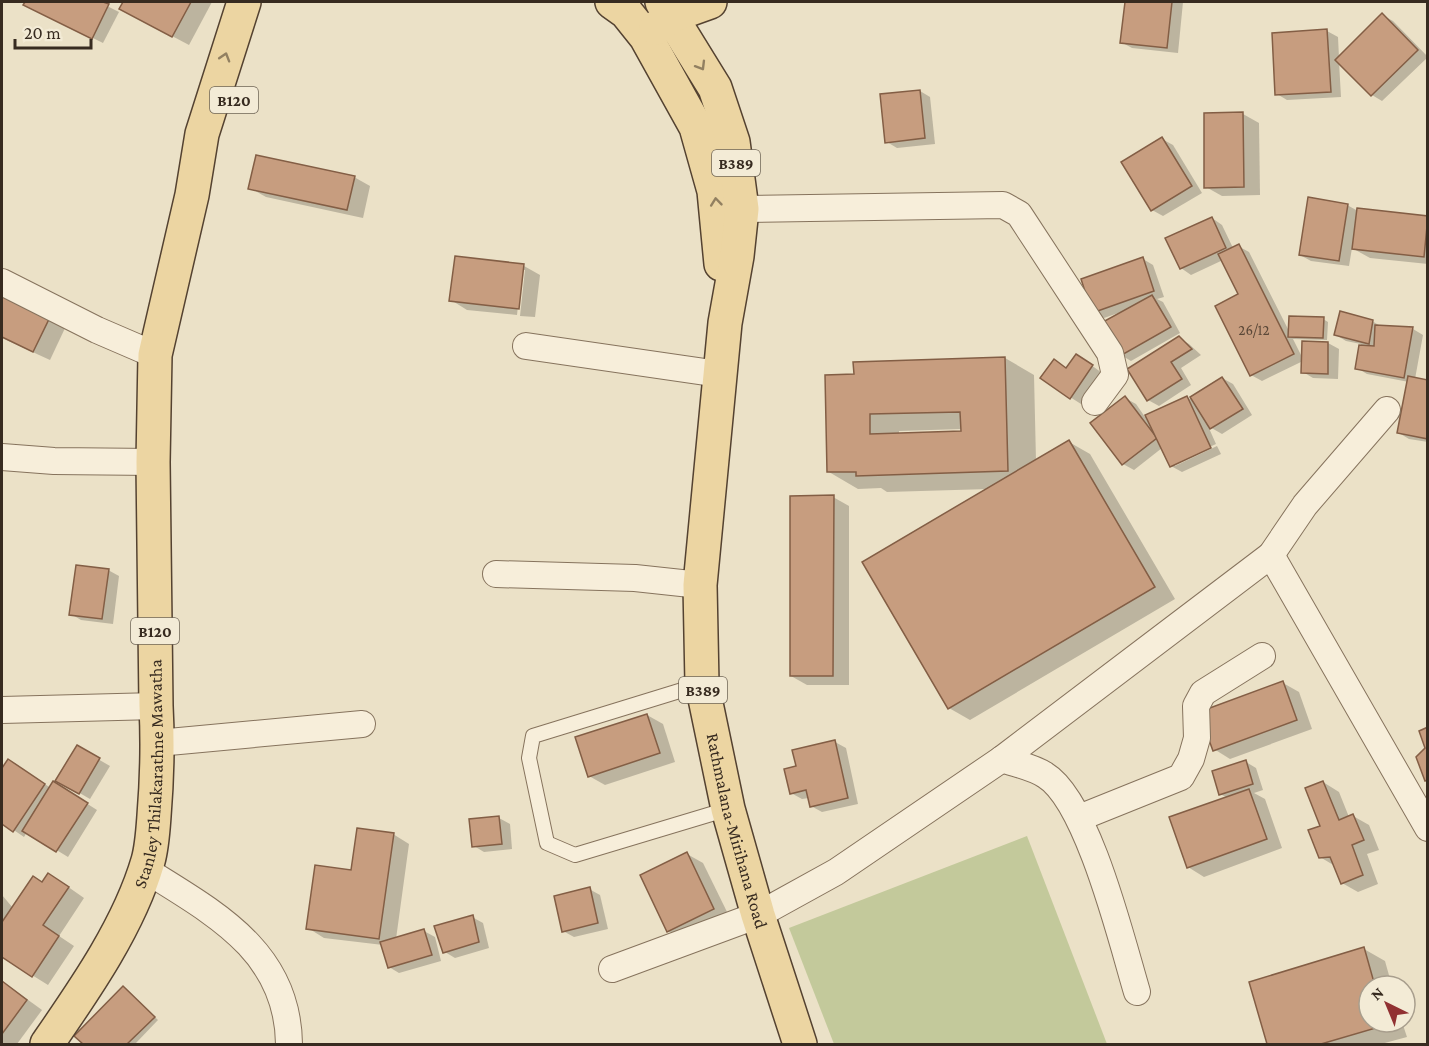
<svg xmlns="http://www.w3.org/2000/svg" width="1429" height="1046" font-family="'Crimson Pro',serif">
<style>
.green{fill:#c3c99b}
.shadow{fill:#0003;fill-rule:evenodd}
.building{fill:#c79d7f;stroke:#835e45;stroke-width:1.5;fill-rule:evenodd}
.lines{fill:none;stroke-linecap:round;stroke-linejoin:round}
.service-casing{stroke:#86735d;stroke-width:16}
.minor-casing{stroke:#86735d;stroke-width:28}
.primary-casing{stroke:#544231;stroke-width:36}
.service{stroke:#f7eeda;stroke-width:14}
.minor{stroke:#f7eeda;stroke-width:26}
.primary{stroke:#ecd5a2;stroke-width:33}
.oneway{stroke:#928061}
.labels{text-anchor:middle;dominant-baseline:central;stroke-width:6;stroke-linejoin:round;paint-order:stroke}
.number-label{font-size:15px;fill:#5b4838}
.shield{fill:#f3ebd6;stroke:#6f6557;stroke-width:1.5}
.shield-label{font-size:16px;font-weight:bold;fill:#372b20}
.street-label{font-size:18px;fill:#372b20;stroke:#f3ebd6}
</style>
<rect width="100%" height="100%" fill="#ebe1c7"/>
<path class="green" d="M1027,836l80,208h-273l-45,-116z"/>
<g class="shadow">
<path d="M27,2h72l20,10 -16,31 -67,-33 -11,-6z"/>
<path d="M125,2h87l-23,43 -68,-36z"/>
<path d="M1126,2h57l-5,51 -46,-5 -11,-6z"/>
<path d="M1382,15l11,6 35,36 -46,44 -10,-6 -33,-33 2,35 -54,3 -10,-6 50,-63 11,6 1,21z"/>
<path d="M920,91l10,6 5,47 -38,4 -10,-6z"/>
<path d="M1243,114l16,9 1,72 -38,1 -16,-9z"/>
<path d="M1162,139l11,6 29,48 -39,23 -11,-6 -29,-48z"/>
<path d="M354,177l16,9 -7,32 -97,-21 -16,-9z"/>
<path d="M1347,205l11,6 70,7v46l-58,-6 -18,-10 -3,18 -38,-5 -11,-6z"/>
<path d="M1212,218l10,7 11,23 5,-2 11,6 41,81 33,-14 5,3 -1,18 -34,-1 10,20 1,-16h24l11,6 -1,30 -25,-1 -10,-6v-11l-41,20 -11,-6 -11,-80 -17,-35 -32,15 -10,-7z"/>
<path d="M456,258l68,8 16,9 -5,42 -15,-1 5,-46h-3l-5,45 -50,-5 -16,-10z"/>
<path d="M1143,259l10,6 11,32 -7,2 6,3 17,31 -49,28 -10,-6v-43l-17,6 -10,-6z"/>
<path d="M2,294l64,32 -16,34 -48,-22z"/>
<path d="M1372,321l10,6 31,2 10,6 -8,44 13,2v61l-19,-3 -10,-6 10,-51 -42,-8 -10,-6 4,-24 -15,-3 -10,-6z"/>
<path d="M1179,338l10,6 12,11 -20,13 10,17 -32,21 -11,-6 -19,-30z"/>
<path d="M1005,358l29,17 2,86 33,-19 21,12 85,145 -205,121 -21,-12 40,-219 -102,3 -6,-4 -23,1 -29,-17 26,-96zM962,429l1,4 -64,2v-4z"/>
<path d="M1087,362l15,11 -21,31 -11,-7 -2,-28z"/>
<path d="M1222,378l11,6 19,31 -30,19 -14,-8 8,18 -41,19v3l42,-20 4,8 -39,18 -11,-6 -9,-18 -28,22 -11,-6 2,-66 11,6 9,13 42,-20 3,2z"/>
<path d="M833,497l16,9v179h-42l-16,-9z"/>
<path d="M108,570l11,6 -6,48 -32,-4 -10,-6z"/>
<path d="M1283,683l16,9 13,37 -82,30 -16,-10z"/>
<path d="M647,715l16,9 12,38 -70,23 -16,-9z"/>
<path d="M835,742l11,6 12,56 -36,8 -11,-6 -2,-8 -7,1 -11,-6 7,-26z"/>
<path d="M77,747l33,19 -20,33 -33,-19z"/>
<path d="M8,761l43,27 13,1 33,21 -29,47 -41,-25 -3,5 -22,-15v-51z"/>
<path d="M1246,762l10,6 7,22 -9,3 11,6 17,49 -78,29 -16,-10 40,-69 -8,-4z"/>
<path d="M1323,782l16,10 10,25 4,-1 16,9 10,25 -12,4 11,30 -20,8 -16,-9 -7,-17 -15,-9z"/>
<path d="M499,818l11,6 2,25 -28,3 -10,-6z"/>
<path d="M393,834l16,10 -13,95 28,-8 11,6 6,24 -42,12 -10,-6 -6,-22 -59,-7 -16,-10 45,-56z"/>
<path d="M687,854l16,9 27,55 -46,22 -16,-9z"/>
<path d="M43,884h21l20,14 -25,38 15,10 -26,39 -45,-28 -1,1v-63l11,13z"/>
<path d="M589,889l11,6 8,34 -34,8 -11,-6z"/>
<path d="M472,917l11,6 6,25 -34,10 -10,-6z"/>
<path d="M1364,949l21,12 7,25h-23v36h33l5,15 -26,7h-112l-18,-61z"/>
<path d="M2,981l40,29 -25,34h-15z"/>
<path d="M123,988l35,32 -23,24h-50l-9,-8z"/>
</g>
<g class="building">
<path d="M25,2h78l6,2 -17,35 -69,-34z"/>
<path d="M123,2h68l-19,35 -53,-28z"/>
<path d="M1125,2h47l-5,46 -47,-5z"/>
<path d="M1382,13l36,37 -47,46 -36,-36z"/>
<path d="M1327,29l4,63 -56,3 -3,-62z"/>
<path d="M920,90l5,48 -40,5 -5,-49z"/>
<path d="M1243,112l1,75 -40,1v-75z"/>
<path d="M1162,137l30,49 -41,25 -30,-49z"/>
<path d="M256,155l99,21 -8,34 -99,-21z"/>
<path d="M1308,197l40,7 -9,57 -40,-6z"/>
<path d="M1357,208l71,8 -4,41 -72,-8z"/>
<path d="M1212,217l14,31 -46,21 -15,-31z"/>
<path d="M1239,244l55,110 -44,22 -35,-70 23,-12 -20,-40z"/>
<path d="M455,256l69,8 -5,45 -70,-8z"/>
<path d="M1143,257l11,34 -62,22 -11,-34z"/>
<path d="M2,292l49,23 -18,37 -31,-15z"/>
<path d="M1152,295l19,32 -51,29 -19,-33z"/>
<path d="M1340,311l33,9 -4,24 -35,-9z"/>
<path d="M1289,316l35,1 -1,21 -35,-1z"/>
<path d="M1375,325l38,2 -9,51 -49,-9 4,-24 15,1z"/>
<path d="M1179,336l13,13 -21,13 11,17 -35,22 -20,-32z"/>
<path d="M1302,341l26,1v32l-27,-1z"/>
<path d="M1076,354l17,11 -23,34 -30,-21 14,-19 12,9z"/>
<path d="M1005,357l3,114 -152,5v-4h-29l-2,-97 29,-1 -1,-12zM960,412l1,19 -91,3v-20z"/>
<path d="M1408,376l20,4v59l-31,-6z"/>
<path d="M1222,377l21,32 -33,20 -20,-32z"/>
<path d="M1125,396l32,42 -35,27 -32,-42z"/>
<path d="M1187,396l24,52 -41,19 -25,-52z"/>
<path d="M1069,440l86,147 -207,122 -86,-147z"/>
<path d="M834,495l-1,181h-43v-180z"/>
<path d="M76,565l33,4 -7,50 -33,-4z"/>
<path d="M1283,681l14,39 -84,31 -14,-39z"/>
<path d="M647,714l13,39 -72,24 -13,-40z"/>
<path d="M1428,727v53l-3,1 -9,-24 9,-9 -6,-17z"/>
<path d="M835,740l13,58 -38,9 -4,-17 -16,4 -6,-25 12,-3 -4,-16z"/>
<path d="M77,745l23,13 -21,36 -24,-13z"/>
<path d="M8,759l37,25 -32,48 -11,-8v-56z"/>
<path d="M1246,760l7,24 -34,11 -7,-24z"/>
<path d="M53,781l35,22 -32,49 -34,-21z"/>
<path d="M1323,781l16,39 14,-6 11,26 -12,5 11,30 -22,9 -11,-27 -11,1 -11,-28 12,-4 -15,-38z"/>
<path d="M1249,789l18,50 -80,29 -18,-51z"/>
<path d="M499,816l3,28 -30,3 -3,-28z"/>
<path d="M357,828l37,5 -15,106 -73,-10 9,-64 36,5z"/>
<path d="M687,852l27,57 -47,23 -27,-57z"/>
<path d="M48,873l21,14 -26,38 16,11 -27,41 -30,-20v-35l31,-46 9,6z"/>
<path d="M590,887l8,36 -36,9 -8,-36z"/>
<path d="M473,915l6,27 -36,11 -9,-27z"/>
<path d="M424,929l8,26 -44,13 -8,-26z"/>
<path d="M1364,947l11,39h-6v36h17v3l-65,19h-54l-18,-62z"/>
<path d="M2,981l25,19 -25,34z"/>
<path d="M123,986l32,31 -28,27h-44l-9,-8z"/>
</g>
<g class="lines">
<g class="service-casing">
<path id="service" d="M702,684l-169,52 -4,22 18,85 28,12 153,-46"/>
</g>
<g class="minor-casing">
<g id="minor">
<path d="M742,209l261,-4 16,9 91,139 5,22 -20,27"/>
<path d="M2,282l95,48 58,25"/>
<path d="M526,346l193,28"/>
<path d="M2,457l52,4 99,1"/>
<path d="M1271,555l157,273"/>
<path d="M496,574l139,4 65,7"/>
<path d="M2,710l154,-4"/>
<path d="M158,743l204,-19"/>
<path d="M1002,759c14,5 31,8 43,16 43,26 77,167 92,217"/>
<path d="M1079,818l102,-41 10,-18 6,-21 -1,-32 7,-13 59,-37"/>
<path d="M144,869c70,44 144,82 145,175"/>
<path d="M612,969l146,-54 78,-43 166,-113 269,-204 34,-50 82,-95"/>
</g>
</g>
<g class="primary-casing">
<g id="primary">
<path d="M612,2l14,10 20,25 50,90 18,64 7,73"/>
<path id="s1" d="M662,2l53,86 18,54 9,67 -5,47 -12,67 -25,262 2,99 26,125 30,106 42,129"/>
<path d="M656,28l15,-12 39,-14"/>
<path id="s2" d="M47,1044c38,-55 82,-118 101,-183 4,-14 5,-31 6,-45 3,-37 4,-73 2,-110l-3,-244 2,-107 37,-160 10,-61 42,-132"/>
</g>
</g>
<use href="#service" class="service"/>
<use href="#minor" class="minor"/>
<use href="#primary" class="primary"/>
</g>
<defs><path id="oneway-chevron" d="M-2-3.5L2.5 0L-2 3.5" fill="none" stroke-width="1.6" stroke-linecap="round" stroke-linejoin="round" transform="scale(1.5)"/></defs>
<g class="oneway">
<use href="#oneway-chevron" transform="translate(225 57) rotate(-73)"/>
<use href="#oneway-chevron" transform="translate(701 66) rotate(59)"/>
<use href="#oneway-chevron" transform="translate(716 202) rotate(-96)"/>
</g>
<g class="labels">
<g class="number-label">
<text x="1254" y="330">26/12</text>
</g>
<g class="shield">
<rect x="210" y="87" width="48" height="26" rx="4.5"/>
<rect x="712" y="150" width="48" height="26" rx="4.5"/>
<rect x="131" y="618" width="48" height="26" rx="4.5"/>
<rect x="679" y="677" width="48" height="26" rx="4.5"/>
</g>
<g class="shield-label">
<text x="234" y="100">B120</text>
<text x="736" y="163">B389</text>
<text x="155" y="631">B120</text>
<text x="703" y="690">B389</text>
</g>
<g class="street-label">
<text stroke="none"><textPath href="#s2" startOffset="297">Stanley Thilakarathne Mawatha</textPath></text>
<text stroke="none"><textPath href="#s1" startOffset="854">Rathmalana-Mirihana Road</textPath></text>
</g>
</g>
<rect width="1429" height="1046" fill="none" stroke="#372b20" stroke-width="6"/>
<g transform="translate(1387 1004) rotate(317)"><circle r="28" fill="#f3ebd6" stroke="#a89e8d" stroke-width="1.5"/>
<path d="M0-4.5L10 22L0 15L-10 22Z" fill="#913132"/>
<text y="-9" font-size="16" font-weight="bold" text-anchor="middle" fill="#372b20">N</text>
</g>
<path d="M15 39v9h76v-9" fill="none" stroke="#372b20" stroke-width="3"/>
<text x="24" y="39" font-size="18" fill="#372b20" stroke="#f3ebd6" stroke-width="4.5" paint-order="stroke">20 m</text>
</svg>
